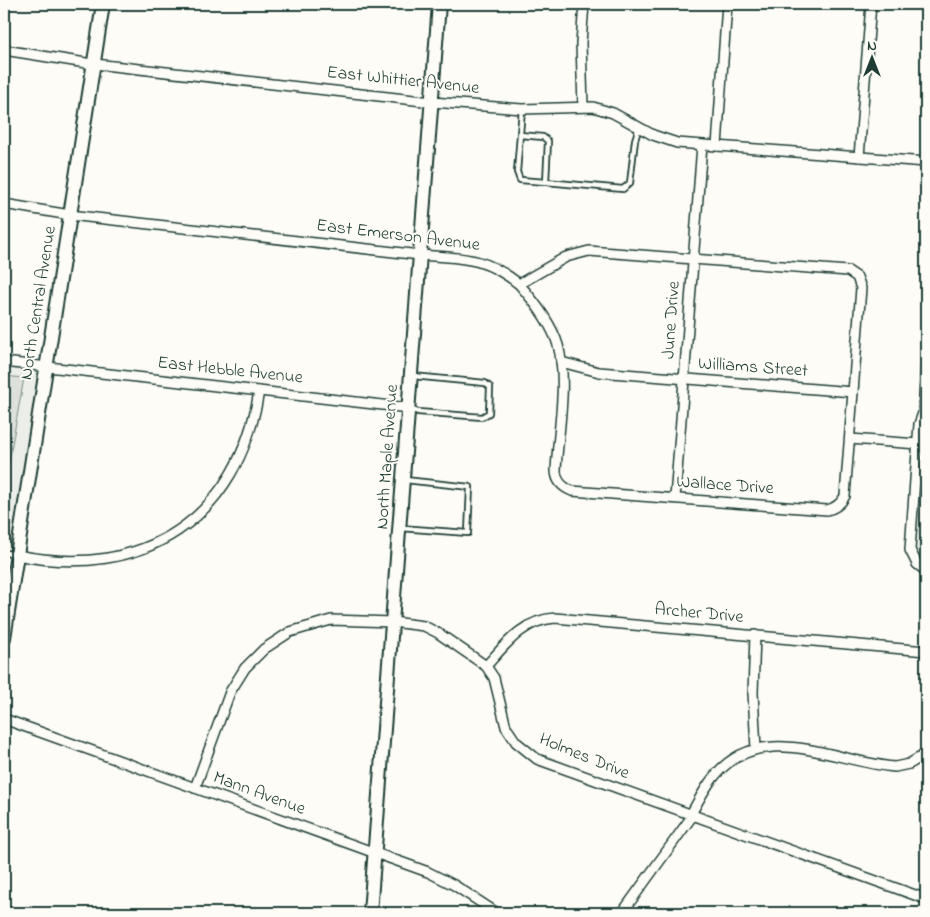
<svg xmlns="http://www.w3.org/2000/svg" width="930" height="917" font-family="'Indie Flower',sans-serif">
<style>
.built{fill:#eceee9}
.green{fill:#dde0db;stroke:#7e8e88}
.lines{fill:none;stroke-linecap:round;stroke-linejoin:round}
.lane-casing{stroke:#1f3d34;stroke-width:8}
.street-casing{stroke:#1f3d34;stroke-width:12}
.secondary-casing{stroke:#1f3d34;stroke-width:16}
.lane{stroke:#fdfcf7;stroke-width:4.5}
.street{stroke:#fdfcf7;stroke-width:9}
.secondary{stroke:#fdfcf7;stroke-width:12}
.labels{text-anchor:middle;dominant-baseline:central;stroke-width:4;stroke-linejoin:round;paint-order:stroke}
.street-label{font-size:18px;fill:#1f3d34;stroke:#fdfcf7}
</style>
<rect width="100%" height="100%" fill="#fdfcf7"/>
<filter id="ink" filterUnits="userSpaceOnUse"><feTurbulence type="fractalNoise" baseFrequency=".02" numOctaves="2"/><feDisplacementMap in="SourceGraphic" scale="10" xChannelSelector="R" yChannelSelector="G"/><feConvolveMatrix kernelMatrix="1 2 1 2 8 2 1 2 1" color-interpolation-filters="sRGB"/></filter>
<g filter="url(#ink)">
<g class="built">
<path d="M4,361l42,5 -42,272z"/>
<path d="M926,363v208l-13,-11z"/>
</g>
<g class="green">
<path d="M4,376l20,2 -20,111z"/>
<path d="M926,493v65l-5,-9z"/>
</g>
<g class="lines">
<g class="lane-casing">
<g id="lane">
<path d="M520,135l23,2 5,4 -2,41 -26,-2 -3,-8 5,-63"/>
<path d="M546,182l77,7 7,-6 5,-43 4,-13"/>
<path d="M410,409l8,3 64,5 7,-4 1,-26 -5,-4 -72,-7"/>
<path d="M915,485l11,-6"/>
<path d="M400,528l68,5 2,-46 -65,-7"/>
<path d="M4,553l11,1"/>
</g>
</g>
<g class="street-casing">
<g id="street">
<path d="M4,50l82,13 346,39 90,7 71,-2 20,6 40,22 24,8 249,19"/>
<path d="M583,107l-2,-64 3,-39"/>
<path d="M717,146l10,-142"/>
<path d="M859,157l12,-153"/>
<path d="M4,204l66,11 350,40c42,3 64,1 99,29l47,-27 23,-6 259,20 9,6 4,11 -16,208c-4,8 -9,12 -18,14l-255,-19c-10,-4 -16,-10 -16,-21 2,-38 12,-88 2,-125 -7,-23 -24,-44 -39,-61"/>
<path d="M4,362l405,46"/>
<path d="M561,362l38,10 254,20"/>
<path d="M926,363l-3,50 -4,11 -9,126 7,14 9,7"/>
<path d="M850,439l68,5"/>
<path d="M675,498l27,-353"/>
<path d="M17,555c126,26 222,-36 242,-164"/>
<path d="M755,635l-2,58 3,56"/>
<path d="M486,666c20,-22 37,-46 69,-48l371,33"/>
<path d="M4,719l424,153 26,13 43,28"/>
<path d="M195,788l35,-96 15,-24 19,-19 26,-17 41,-12 62,2 31,4 14,7 48,33 8,12 12,49 10,15 21,17 389,140"/>
<path d="M691,814c7,-12 13,-25 22,-36 47,-60 121,-16 182,-11l14,-3 17,-10"/>
<path d="M622,913l71,-98"/>
</g>
</g>
<g class="secondary-casing">
<g id="secondary">
<path d="M4,638l99,-634"/>
<path d="M370,913l69,-909"/>
</g>
</g>
<use href="#lane" class="lane"/>
<use href="#street" class="street"/>
<use href="#secondary" class="secondary"/>
</g>
</g>
<g class="labels">
<g class="street-label">
<text transform="translate(403 81) rotate(6)">East Whittier Avenue</text>
<text transform="translate(398 236) rotate(7)">East Emerson Avenue</text>
<text transform="translate(39 303) rotate(-81)">North Central Avenue</text>
<text transform="translate(672 320) rotate(-86)">June Drive</text>
<text transform="translate(753 368) rotate(4)">Williams Street</text>
<text transform="translate(230 371) rotate(6)">East Hebble Avenue</text>
<text transform="translate(388 457) rotate(-86)">North Maple Avenue</text>
<text transform="translate(725 486) rotate(4)">Wallace Drive</text>
<text transform="translate(699 614) rotate(5)">Archer Drive</text>
<text transform="translate(584 757) rotate(22)">Holmes Drive</text>
<text transform="translate(259 794) rotate(20)">Mann Avenue</text>
</g>
</g>
<rect width="930" height="917" fill="none" stroke="#fdfcf7" stroke-width="20"/>
<rect x="10" y="10" width="910" height="897" fill="none" stroke="#1f3d34" stroke-width="2" filter="url(#ink)"/>
<g transform="translate(872 58)" stroke="#fdfcf7" stroke-width="4" paint-order="stroke">
<path d="M0-4L9 19L0 12L-9 19Z" fill="#1f3d34"/>
<text y="-8" font-size="14" font-weight="bold" text-anchor="middle" fill="#1f3d34">N</text>
</g>
</svg>
